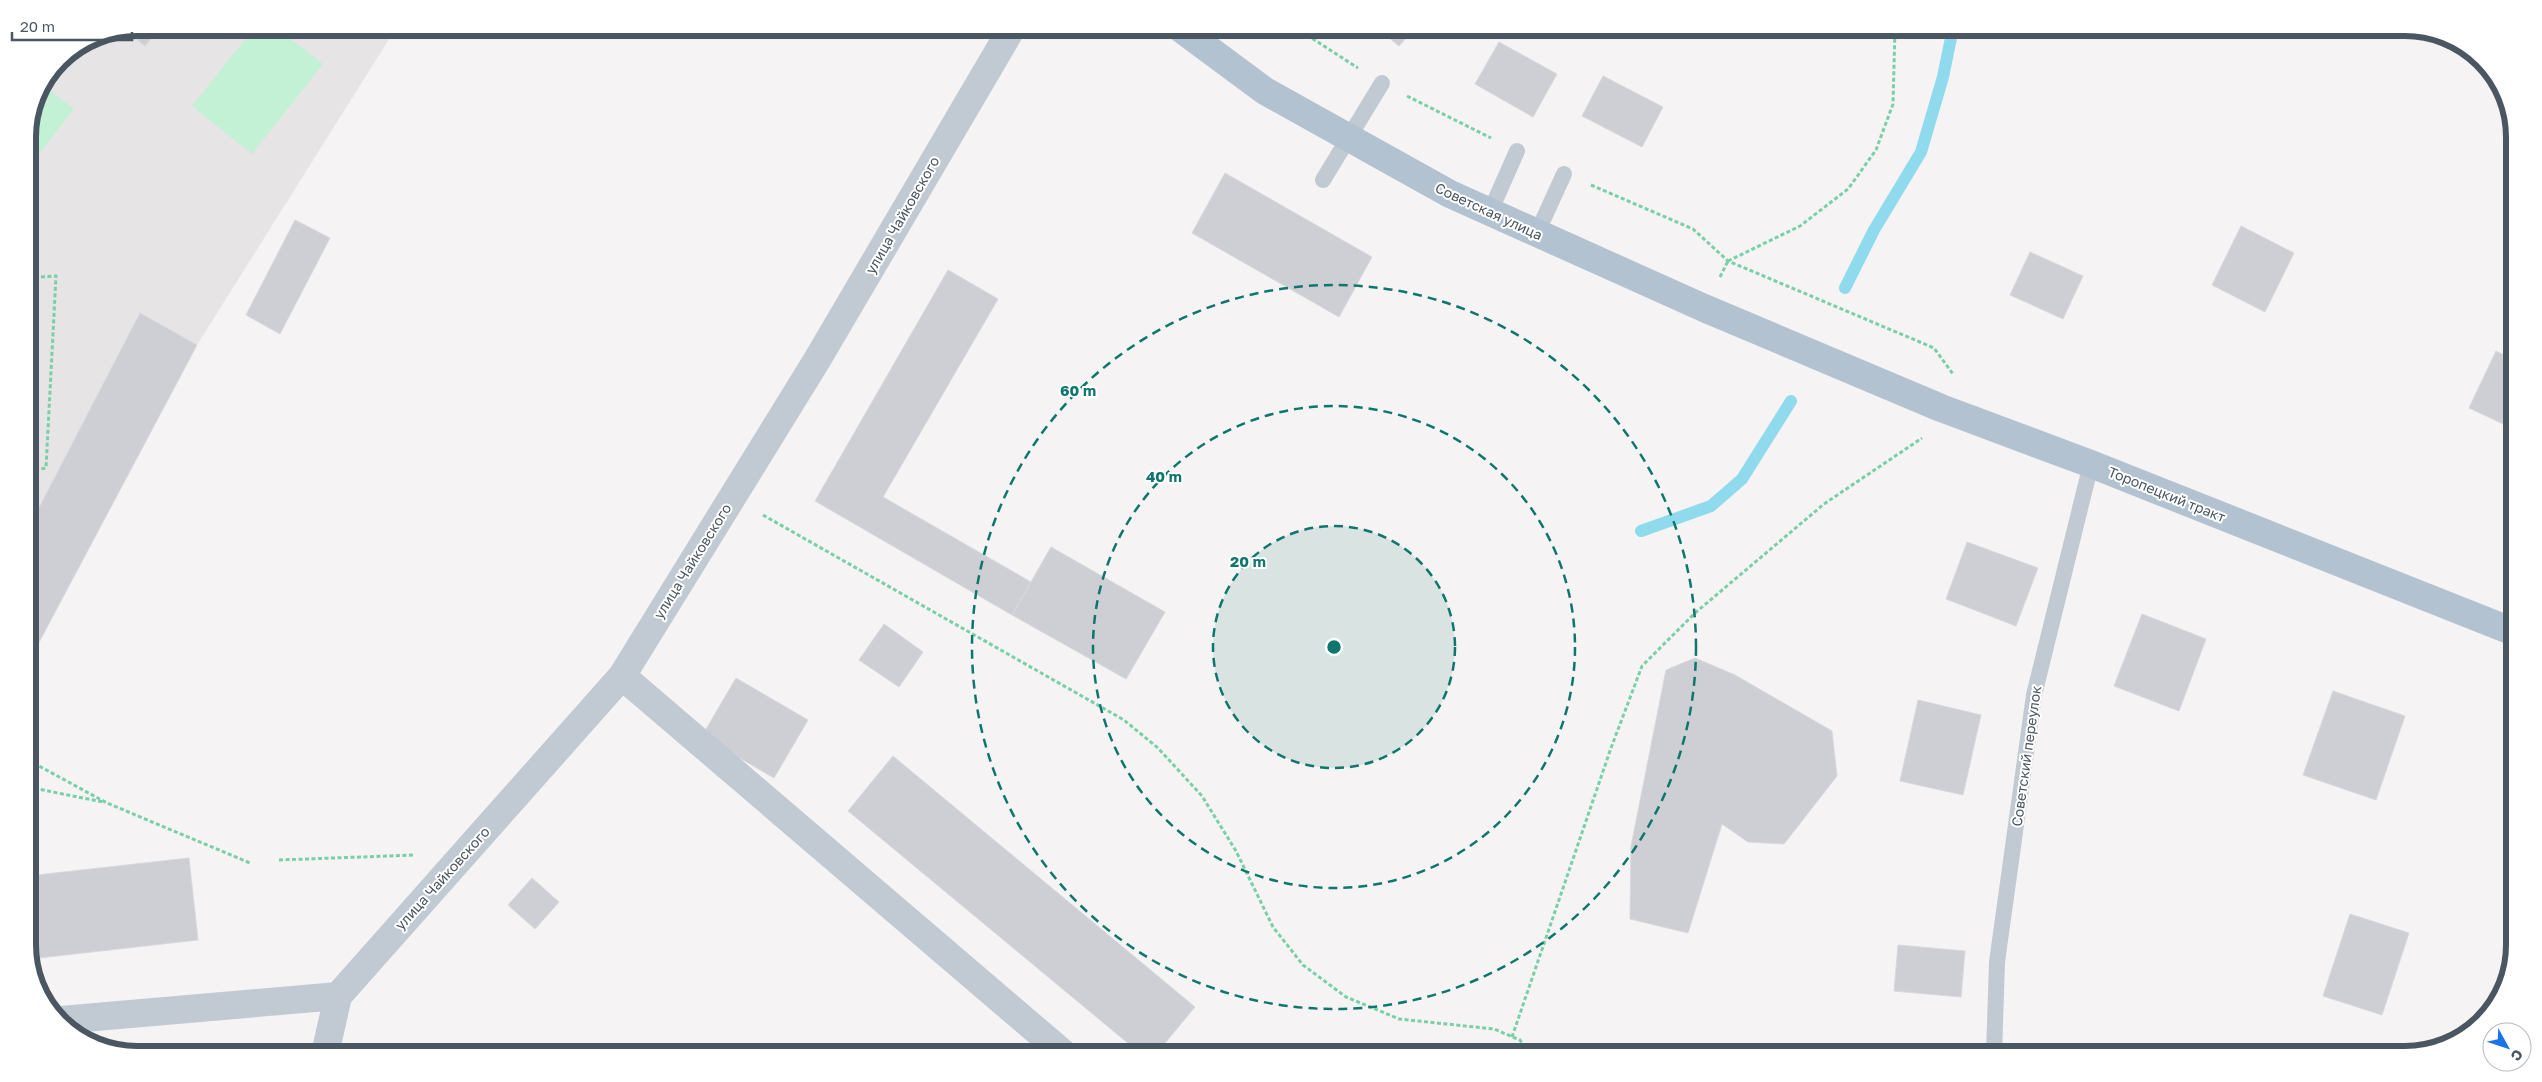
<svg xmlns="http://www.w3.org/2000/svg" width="2542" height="1082" font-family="'Golos Text',sans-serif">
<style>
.education{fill:#e6e4e5}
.green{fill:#c3f1d5}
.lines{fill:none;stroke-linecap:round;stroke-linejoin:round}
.stream{stroke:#90daee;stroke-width:12}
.building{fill:#cdcfd5;stroke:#d7d9de}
.path{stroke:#7ad0a6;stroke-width:3;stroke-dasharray:4 2.5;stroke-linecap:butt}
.service{stroke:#c1cad2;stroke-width:16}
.minor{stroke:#c1cad2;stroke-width:28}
.tertiary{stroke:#c1cad2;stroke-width:28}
.primary{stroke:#b3c2d1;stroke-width:28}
.ring{fill:none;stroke:#0f766e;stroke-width:2.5;stroke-dasharray:9 6}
.labels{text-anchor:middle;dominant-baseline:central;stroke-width:4;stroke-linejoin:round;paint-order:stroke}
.street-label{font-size:14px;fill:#4a5661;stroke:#fff}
.rim{fill:none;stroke:#4a5661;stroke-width:6}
.centre{fill:#0f766e;stroke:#fff;stroke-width:2.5}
.ring-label{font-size:15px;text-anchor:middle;font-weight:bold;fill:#0f766e;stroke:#fff;stroke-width:4;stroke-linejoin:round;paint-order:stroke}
</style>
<rect width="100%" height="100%" fill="#f5f3f3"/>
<path class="education" d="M137,28h259l-199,317 -169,318v-533l8,-35 24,-36 35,-23z"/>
<g class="green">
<path d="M254,28h22l47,36 -71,90 -60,-48z"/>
<path d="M43,85l31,24 -46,59c0,-28 -2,-59 15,-83z"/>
</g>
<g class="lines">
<g class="stream">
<path d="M1845,288l29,-58 47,-78 22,-75 10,-49"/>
<path d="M1641,531l70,-25 31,-27 49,-78"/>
</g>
</g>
<g class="building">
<path d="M137,28h23l-15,18 -20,-16z"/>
<path d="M1377,28h38l-16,18z"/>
<path d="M1499,42l58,32 -24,43 -58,-33z"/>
<path d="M1603,76l60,31 -21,40 -60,-31z"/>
<path d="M1225,173l147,84 -33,60 -147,-84z"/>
<path d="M295,220l35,18 -50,96 -34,-19z"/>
<path d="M2241,226l53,27 -29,59 -53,-27z"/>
<path d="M2030,252l53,24 -20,43 -53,-24z"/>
<path d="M948,270l50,29 -115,198 148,85 -19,33 -197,-114z"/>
<path d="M140,313l57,32 -169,318v-134z"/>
<path d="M2496,351l18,9v69l-45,-21z"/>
<path d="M1967,542l71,26 -22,58 -70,-27z"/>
<path d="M1051,547l114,65 -39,67 -114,-64z"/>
<path d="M2142,614l64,25 -27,72 -65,-25z"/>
<path d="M884,624l39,28 -24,35 -40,-27z"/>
<path d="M1695,658l40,17 97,56 5,45 -53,68 -36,-2 -26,-18 -34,109 -58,-14 1,-73 35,-176z"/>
<path d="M736,678l72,42 -34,58 -72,-42z"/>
<path d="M2333,691l72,25 -29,84 -73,-25z"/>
<path d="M1918,700l63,15 -18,80 -63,-14z"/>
<path d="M893,756l302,251 -39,47h-15l-293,-243z"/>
<path d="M189,858l9,82 -168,19 -2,-7v-76z"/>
<path d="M532,878l27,24 -24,27 -27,-24z"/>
<path d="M2350,914l59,19 -27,82 -59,-19z"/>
<path d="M1898,945l67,6 -4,46 -67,-6z"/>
<path d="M211,1046v8h-77z"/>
</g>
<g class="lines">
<g class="path">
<path d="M1296,28l62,40"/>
<path d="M1407,96l84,42"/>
<path d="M1591,185l102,44 35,32 206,87 19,26"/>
<path d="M1728,261l72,-35 48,-37 28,-39 17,-46 2,-76"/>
<path d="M1720,277l8,-16"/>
<path d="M28,278l28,-2 -10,192 -18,3"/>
<path d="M763,515l361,205 34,28 44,48 34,55 37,76 30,38 43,32 53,22 95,10 26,11 9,14"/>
<path d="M28,760l79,43 143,60"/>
<path d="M28,787l75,15"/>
<path d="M279,860l136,-5"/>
<path d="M1512,1037l99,-289 31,-82 53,-53 129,-109 98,-66"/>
</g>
<g class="service">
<path d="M1323,180l59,-97"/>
<path d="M1490,212l27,-61"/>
<path d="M1537,233l27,-59"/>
<path d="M1994,1054l3,-92 37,-267 57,-231"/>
</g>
<g class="minor">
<path d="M622,676l442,378"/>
<path d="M61,1020l277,-24"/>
</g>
<path class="tertiary" d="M325,1054l13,-58 284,-320 195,-316 195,-332"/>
<path class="primary" d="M1180,28l85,63 185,103 254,114 237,100 150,56 423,168"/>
</g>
<circle cx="1334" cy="647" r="121" fill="#0f766e" fill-opacity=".12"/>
<g class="ring">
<circle cx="1334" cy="647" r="121"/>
<circle cx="1334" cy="647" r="241"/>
<circle cx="1334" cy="647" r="362"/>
</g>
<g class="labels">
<g class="street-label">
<text transform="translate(1489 211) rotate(25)">Советская улица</text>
<text transform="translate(902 215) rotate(-60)">улица Чайковского</text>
<text transform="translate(2167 494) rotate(22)">Торопецкий тракт</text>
<text transform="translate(692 561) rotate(-58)">улица Чайковского</text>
<text transform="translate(2026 756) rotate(-82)">Советский переулок</text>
<text transform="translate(442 878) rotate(-48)">улица Чайковского</text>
</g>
</g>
<path d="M0 0H2542V1082H0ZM137 36H2405A101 101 0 0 1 2506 137V945A101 101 0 0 1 2405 1046H137A101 101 0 0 1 36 945V137A101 101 0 0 1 137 36Z" fill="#fff" fill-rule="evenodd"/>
<path class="rim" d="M137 36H2405A101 101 0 0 1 2506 137V945A101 101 0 0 1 2405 1046H137A101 101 0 0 1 36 945V137A101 101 0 0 1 137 36Z"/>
<circle cx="1334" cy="647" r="8" class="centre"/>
<g class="ring-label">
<text x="1078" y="396">60 m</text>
<text x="1164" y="482">40 m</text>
<text x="1248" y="567">20 m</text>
</g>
<g transform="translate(2507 1047) rotate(130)"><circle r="24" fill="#ffffff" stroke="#b7bbc0"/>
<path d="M0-4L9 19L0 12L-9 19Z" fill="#1a73e8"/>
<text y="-8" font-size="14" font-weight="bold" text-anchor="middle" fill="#4a5661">С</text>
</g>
<path d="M12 32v8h120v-8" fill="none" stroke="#4a5661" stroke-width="2.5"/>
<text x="20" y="32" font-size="15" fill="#4a5661" stroke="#ffffff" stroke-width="4" paint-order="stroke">20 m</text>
</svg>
